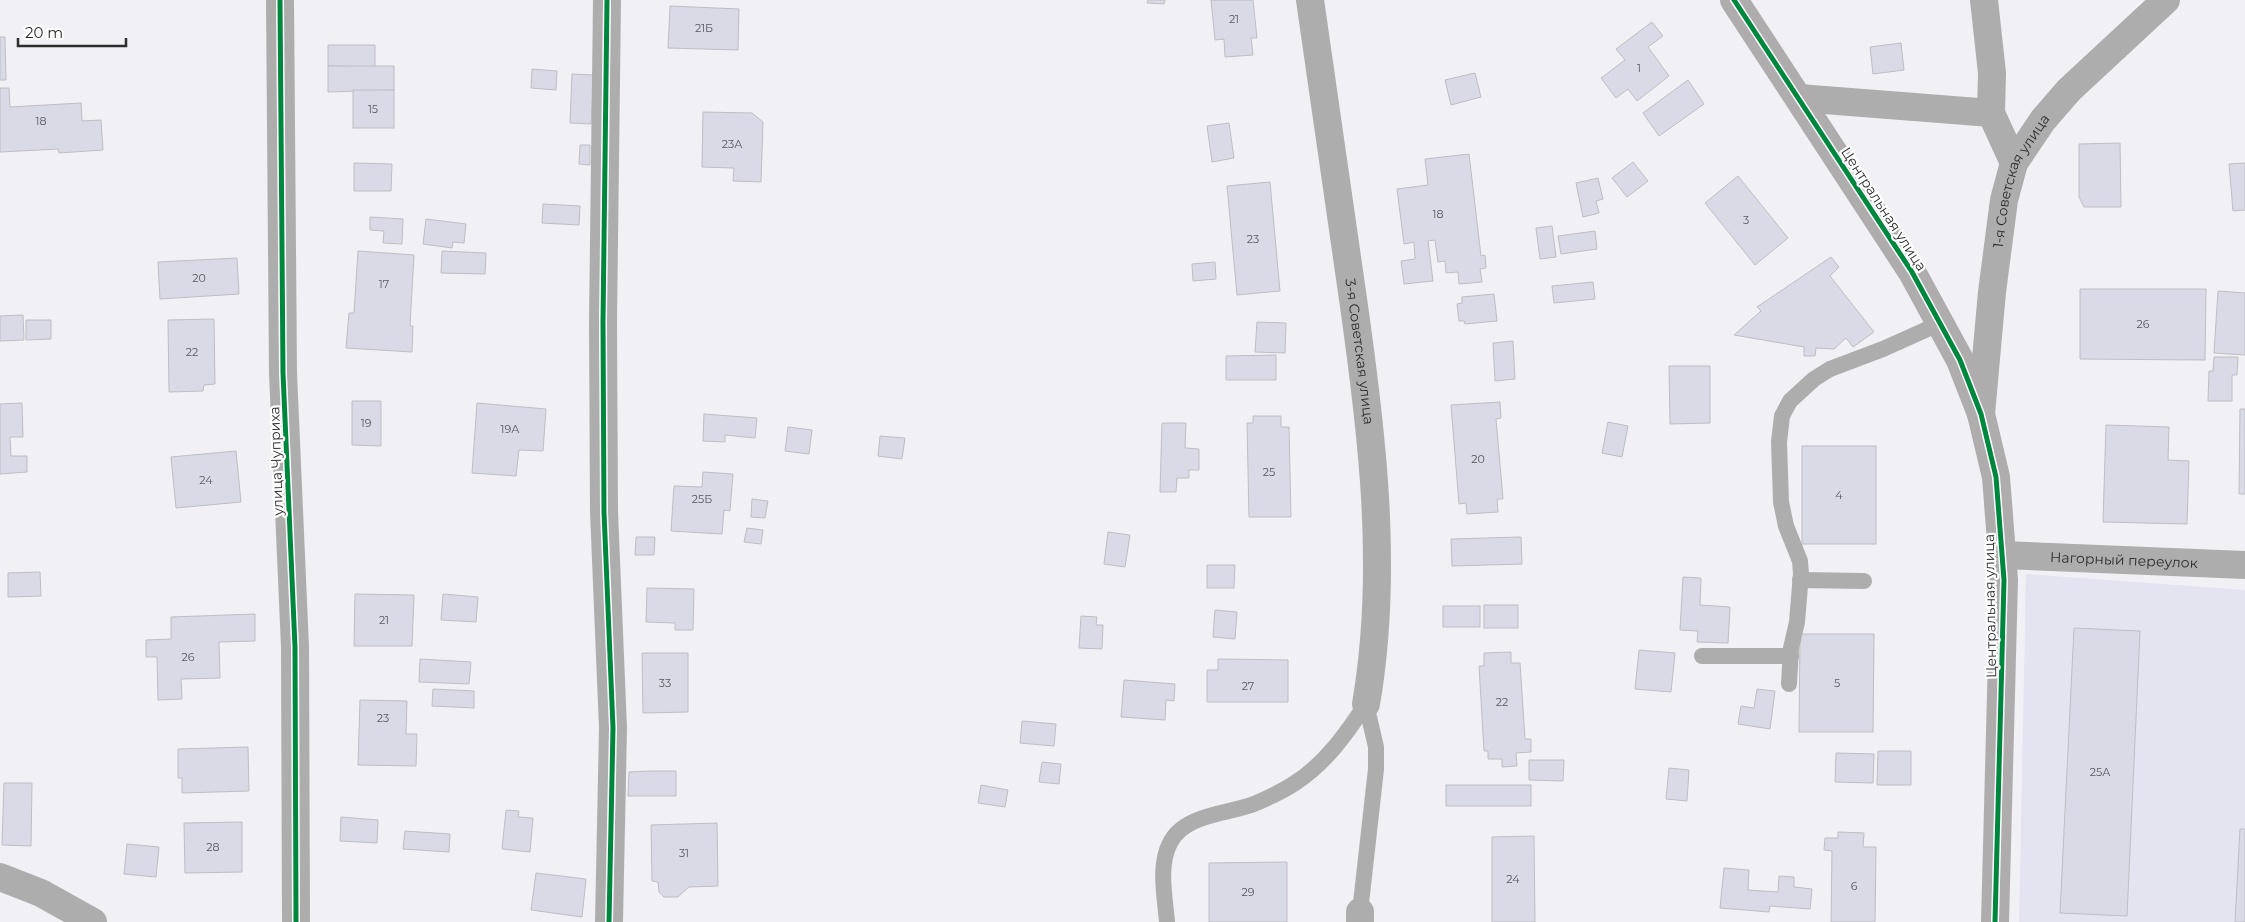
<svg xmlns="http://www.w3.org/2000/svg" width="2245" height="922" font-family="Montserrat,sans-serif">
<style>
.built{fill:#e3e4ef}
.building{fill:#d9dae5;stroke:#bebec2}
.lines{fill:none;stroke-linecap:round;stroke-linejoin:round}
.lane{stroke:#aeadad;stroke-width:16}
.street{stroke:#aeadad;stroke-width:28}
.secondary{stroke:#aeacad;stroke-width:28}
.cycleway-casing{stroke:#fff;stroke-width:8}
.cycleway{stroke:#00873e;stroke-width:5}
.labels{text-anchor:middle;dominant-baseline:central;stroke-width:4.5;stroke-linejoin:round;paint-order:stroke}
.number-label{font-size:11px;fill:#59595e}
.street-label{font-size:14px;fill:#2c2c2f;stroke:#fff}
</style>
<rect width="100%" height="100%" fill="#f0f0f5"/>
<path class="built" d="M2026,574l219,16v332h-226z"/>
<g class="building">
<path d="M1148,0h17l-1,4 -17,-1z"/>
<path d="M1211,0h42l4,38h-6l2,17 -28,2 -1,-18 -9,1z"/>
<path d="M670,6l69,3 -1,41 -70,-2z"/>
<path d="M1652,22l11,14 -15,11 21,29 -32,25 -9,-12 -12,9 -15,-20 24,-18 -9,-11z"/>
<path d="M0,37h5l1,43h-6z"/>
<path d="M1901,43l3,27 -31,4 -3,-27z"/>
<path d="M328,45h47v22l-47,-1z"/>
<path d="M328,66h66v24l-66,2z"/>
<path d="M532,69l25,2 -1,19 -25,-2z"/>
<path d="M1475,73l6,24 -30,8 -6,-25z"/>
<path d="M572,74l22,1 -3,49 -21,-1z"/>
<path d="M1688,80l16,24 -45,32 -16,-23z"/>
<path d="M0,88h9l1,19 71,-4 1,18 19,-1 2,30 -44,3 -1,-4 -58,3z"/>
<rect x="353" y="90" width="41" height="38"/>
<path d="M703,112l49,1 11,9 -2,60 -28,-1 1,-13 -32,-1z"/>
<path d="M1229,123l5,35 -22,4 -5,-36z"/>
<path d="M2120,143l1,64h-37l-5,-10v-53z"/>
<path d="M580,145h10v20l-11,-1z"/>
<path d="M1469,154l12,102 4,-1 1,13 -6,1 2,13 -23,2 -1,-12 -12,1 -1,-12 -7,1 -3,-22 -7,1 5,40 -29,3 -3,-23 14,-2 -1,-17 -10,2 -7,-55 31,-4 -3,-26z"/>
<path d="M1633,162l15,19 -21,16 -15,-19z"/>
<path d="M354,163l38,1 -1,27h-37z"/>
<path d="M2245,163v47l-12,1 -4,-47z"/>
<path d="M1738,176l50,62 -33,27 -50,-62z"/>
<path d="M1598,178l5,21 -7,2 3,12 -16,4 -7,-34z"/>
<path d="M1270,182l10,109 -43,4 -10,-109z"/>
<path d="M543,204l37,2 -1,19 -37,-2z"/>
<path d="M370,217l33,2 -1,25 -19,-1 1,-12 -14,-1z"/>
<path d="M426,219l40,5 -2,19 -11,-1 -1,6 -29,-4z"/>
<path d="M1552,226l4,31 -16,2 -4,-31z"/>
<path d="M1595,231l2,18 -36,5 -3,-18z"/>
<path d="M358,251l56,4 -4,71h3l-1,26 -66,-4 3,-35h5z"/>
<path d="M442,251l44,2 -1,21 -44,-1z"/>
<path d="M1831,257l8,10 -9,9 44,56 -21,15 -7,-9 -12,11 -18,-1 -1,8h-11v-9l-70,-12 27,-24 -4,-4z"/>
<path d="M237,258l2,36 -79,5 -2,-37z"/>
<path d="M1215,262l1,17 -23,2 -1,-17z"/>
<path d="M1593,282l2,17 -41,4 -2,-17z"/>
<path d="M2080,289h126l-1,71 -125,-1z"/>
<path d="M2218,291l27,2v62l-31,-2z"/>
<path d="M1494,294l3,27 -32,3 -1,-3h-5l-2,-17 5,-1v-6z"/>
<path d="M23,315l1,25 -24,1v-25z"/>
<path d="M214,319l1,65 -11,1 -1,6 -34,1 -1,-72z"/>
<path d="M26,320h25v19l-25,1z"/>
<path d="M1257,322l29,1 -1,30 -30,-1z"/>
<path d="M1513,341l2,38 -20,2 -2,-38z"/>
<path d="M1276,355v25h-50v-24z"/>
<path d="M2214,357h24l-1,18h-5v26h-24l1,-30h4z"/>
<path d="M1669,366h41v57l-40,1z"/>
<path d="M352,401h29v45l-29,-1z"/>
<path d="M1500,402l1,16 -5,1 7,80h-6l1,13 -31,2 -1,-11 -7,1 -8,-99z"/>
<path d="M22,403l1,34h-13l1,19h16v16l-27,2v-70z"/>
<path d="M477,403l69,6 -3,42 -24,-1 -3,26 -44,-3z"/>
<path d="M2240,409h5v85h-6z"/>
<path d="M704,414l53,4 -2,20 -30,-3v7l-22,-1z"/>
<path d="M1253,416h28v11h8l2,90h-42l-2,-94h6z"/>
<path d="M1608,422l20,4 -6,31 -20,-4z"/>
<path d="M1162,423h24l-1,25 14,1v21h-10v8h-12l-1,14h-16z"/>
<path d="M2106,425l63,2 -1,33 21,1 -2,63 -84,-2z"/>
<path d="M788,427l24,3 -3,24 -24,-3z"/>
<path d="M880,436l25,2 -3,21 -24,-3z"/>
<rect x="1802" y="446" width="74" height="98"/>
<path d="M236,451l5,51 -65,6 -5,-51z"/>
<path d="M703,472l30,2 -3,37 -6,-1 -2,24 -51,-3 3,-45 28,1z"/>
<path d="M752,499l16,2 -3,17 -14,-1z"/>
<path d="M747,528l16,2 -2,14 -17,-2z"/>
<path d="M1108,532l22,3 -5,32 -21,-3z"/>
<path d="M636,537h19l-1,18h-19z"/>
<path d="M1521,537l1,27 -70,2 -1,-27z"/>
<path d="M1207,565h28l-1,23h-27z"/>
<path d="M40,572l1,24 -33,1v-24z"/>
<path d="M1683,577l18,1 -1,27 30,2 -2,36 -31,-1 1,-11 -18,-1z"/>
<path d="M647,588l47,1 -1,41h-18v-7l-29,-1z"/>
<path d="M355,594l59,1 -2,51h-58z"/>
<path d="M443,594l35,3 -2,25 -35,-2z"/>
<rect x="1484" y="605" width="34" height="23"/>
<rect x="1443" y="606" width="37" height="21"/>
<path d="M1215,610l22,2 -2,27 -22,-2z"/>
<path d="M255,614v27l-36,1 1,36 -39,1 1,20 -24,1 -1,-43h-11v-17l25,-1v-22z"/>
<path d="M1081,616l16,1 -1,8h7l-1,24 -23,-1z"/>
<path d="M2074,628l66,3 -13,285 -67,-3z"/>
<path d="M1800,634h74l-1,98h-74z"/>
<path d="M1639,650l36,3 -4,39 -36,-3z"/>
<path d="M1511,652v11h9l5,76h6v13l-15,1 1,13 -15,1v-8h-14v-8h-4l-5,-85h5v-13z"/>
<path d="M642,653h46v59l-45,1z"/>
<path d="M420,659l51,3 -2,22 -50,-2z"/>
<path d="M1218,659l70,1v42h-81v-32h11z"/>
<path d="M1124,680l51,4 -1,17 -8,-1 -1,20 -44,-3z"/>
<path d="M433,689l41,2v17l-42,-2z"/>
<path d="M1757,689l18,2 -5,38 -32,-5 3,-18 13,2z"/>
<path d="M360,700l47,1 -1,33h11l-1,32 -58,-1z"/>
<path d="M1022,721l34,3 -2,22 -34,-3z"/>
<path d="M248,747l1,44 -67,2v-15h-4v-29z"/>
<path d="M1878,751h33v34h-34z"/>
<path d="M1836,753l38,1 -1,29 -38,-1z"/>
<path d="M1529,760h35l-1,21 -34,-1z"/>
<path d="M1042,762l19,2 -2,20 -20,-2z"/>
<path d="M1669,768l20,2 -2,31 -21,-2z"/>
<path d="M650,771h26v25h-48l1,-24z"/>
<path d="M4,783h28l-1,63 -29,-1z"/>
<path d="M981,785l27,5 -3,17 -27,-4z"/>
<rect x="1446" y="785" width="85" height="21"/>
<path d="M506,810l13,1 -1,6 15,1 -3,34 -28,-3z"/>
<path d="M341,817l37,3 -1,23 -37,-2z"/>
<path d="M242,822v50l-57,1 -1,-50z"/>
<path d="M717,823l1,63 -29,1 -11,10h-14l-5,-5 -1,-10 -6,-1 -1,-56z"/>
<path d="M2240,829h5v93h-10z"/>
<path d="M405,831l45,3 -1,18 -46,-3z"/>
<path d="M1838,832l26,1 -1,14h13l-1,75h-44l1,-71 -8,-1 1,-12h13z"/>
<path d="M1534,836l1,86h-43v-85z"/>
<path d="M127,844l32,3 -3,30 -32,-3z"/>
<path d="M1287,862v60h-78v-59z"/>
<path d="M1724,868l25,2 -1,20 30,2 1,-16 15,1v10l18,2 -2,20 -40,-3 -1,6 -49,-4z"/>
<path d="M536,873l50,6 -4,38 -51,-7z"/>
</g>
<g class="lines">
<g class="lane">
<path d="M1800,580l64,1"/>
<path d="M1702,656h89"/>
<path d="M1789,684l2,-36 6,-26 4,-48 -1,-13 -14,-35 -5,-24 -2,-60 3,-26 8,-15 24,-22 16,-10 53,-20 58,-26"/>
<path d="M1360,912l16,-143v-22l-10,-43"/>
<path d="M1167,922c-2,-25 -9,-56 3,-79 14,-29 58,-29 84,-39 14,-6 29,-13 41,-21 31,-20 51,-49 71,-79"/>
</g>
<g class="street">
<path d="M280,0l3,373 12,274 1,275"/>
<path d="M607,0l-4,322 1,190 9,216 -4,194"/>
<path id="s1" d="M1310,0c14,100 29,199 43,299 19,133 36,271 13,405"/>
<path d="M1984,0l8,73 -1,40 23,50"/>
<path d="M1799,98l192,15"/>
<path id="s2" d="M1981,414l11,-122 12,-92 10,-37 29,-43 26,-30 97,-90"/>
<path id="s3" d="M2003,555l242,10"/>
<path d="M0,877l41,16 52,29"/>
<path d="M1360,922v-10"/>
</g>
<path class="secondary" d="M1734,0l178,272 48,88 21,54 15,63 8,103 -9,342"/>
<g class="cycleway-casing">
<g id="cycleway">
<path d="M280,0l3,373 12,274 1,275"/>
<path d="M607,0l-4,322 1,190 9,216 -4,194"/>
<path d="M1734,0l178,272 48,88 21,54 15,63 8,103 -9,342"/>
</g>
</g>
<use href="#cycleway" class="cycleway"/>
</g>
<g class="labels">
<g class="number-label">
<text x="1234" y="19">21</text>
<text x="704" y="28">21Б</text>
<text x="1639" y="68">1</text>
<text x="373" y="109">15</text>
<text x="41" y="121">18</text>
<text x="732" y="144">23А</text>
<text x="1438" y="214">18</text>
<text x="1746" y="220">3</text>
<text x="1253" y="239">23</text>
<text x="199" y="278">20</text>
<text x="384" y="284">17</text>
<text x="2143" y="324">26</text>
<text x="192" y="352">22</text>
<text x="366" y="423">19</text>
<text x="510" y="429">19А</text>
<text x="1478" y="459">20</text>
<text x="1269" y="472">25</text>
<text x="206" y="480">24</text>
<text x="1839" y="495">4</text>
<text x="702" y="499">25Б</text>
<text x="384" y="620">21</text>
<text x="188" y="657">26</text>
<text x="665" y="683">33</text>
<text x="1837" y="683">5</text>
<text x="1248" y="686">27</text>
<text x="1502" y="702">22</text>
<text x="383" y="718">23</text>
<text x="2100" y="772">25А</text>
<text x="213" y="847">28</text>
<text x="684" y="853">31</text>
<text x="1513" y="879">24</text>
<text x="1854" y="886">6</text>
<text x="1248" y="892">29</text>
</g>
<g class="street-label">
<text stroke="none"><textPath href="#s2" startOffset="239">1-я Советская улица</textPath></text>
<text transform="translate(1884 209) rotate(57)">Центральная улица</text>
<text stroke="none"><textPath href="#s1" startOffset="355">3-я Советская улица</textPath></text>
<text transform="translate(276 461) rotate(-92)">улица Чуприха</text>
<text stroke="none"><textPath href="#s3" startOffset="121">Нагорный переулок</textPath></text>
<text transform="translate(1990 606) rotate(-91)">Центральная улица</text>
</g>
</g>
<path d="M18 38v8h108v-8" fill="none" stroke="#2c2c2f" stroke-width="2.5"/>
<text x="25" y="38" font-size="15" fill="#2c2c2f" stroke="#ffffff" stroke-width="4" paint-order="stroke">20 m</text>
</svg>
